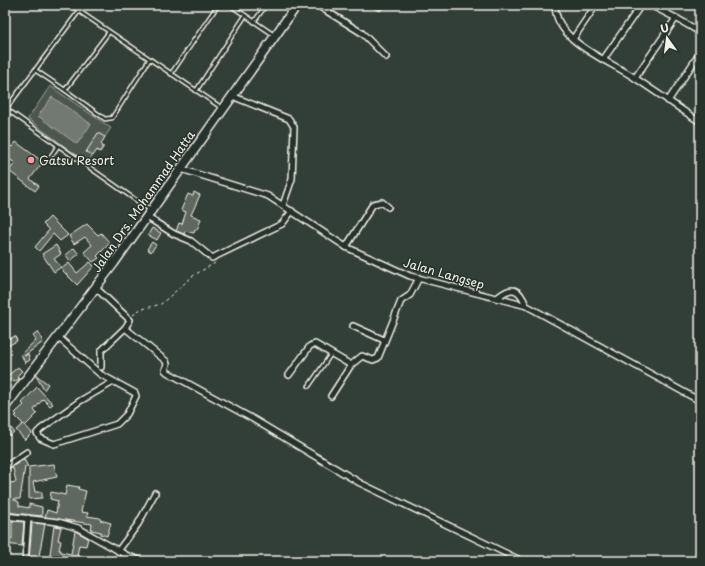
<svg xmlns="http://www.w3.org/2000/svg" width="705" height="566" font-family="'Playpen Sans',sans-serif">
<style>
.green{fill:#4c564f;stroke:#a0a49c}
.water{fill:#727972;stroke:#a6a9a1}
.building{fill:#5f6861;stroke:#f4f1e8}
.lines{fill:none;stroke-linecap:round;stroke-linejoin:round}
.service-casing{stroke:#f4f1e8;stroke-width:5.5}
.minor-casing{stroke:#f4f1e8;stroke-width:8}
.primary-casing{stroke:#f4f1e8;stroke-width:11}
.path{stroke:#f4f1e8;stroke-width:1;stroke-dasharray:3 3;stroke-linecap:butt}
.service{stroke:#26332d;stroke-width:2.5}
.minor{stroke:#26332d;stroke-width:5}
.primary{stroke:#26332d;stroke-width:8}
.poi-dot{fill:#ff9aa2;stroke:#26332d;stroke-width:1.5}
.labels{text-anchor:middle;dominant-baseline:central;stroke-width:3;stroke-linejoin:round;paint-order:stroke}
.poi-label{font-size:12px;fill:#f4f1e8;stroke:#26332d;text-anchor:start}
.street-label{font-size:12px;fill:#f4f1e8;stroke:#26332d}
</style>
<rect width="100%" height="100%" fill="#323e38"/>
<filter id="ink" filterUnits="userSpaceOnUse"><feTurbulence type="fractalNoise" baseFrequency=".025" numOctaves="2"/><feDisplacementMap in="SourceGraphic" scale="8" xChannelSelector="R" yChannelSelector="G"/><feConvolveMatrix kernelMatrix="1 2 1 2 8 2 1 2 1" color-interpolation-filters="sRGB"/></filter>
<g filter="url(#ink)">
<path class="green" d="M50,86l61,42 -11,16 4,3 -4,5 -4,-2 -9,13 -59,-44z"/>
<path class="water" d="M52,97l39,27 -14,20 -39,-28z"/>
<g class="building">
<path d="M98,133l7,4 -4,7 2,2 -3,6 -3,-2 -4,6 -7,-4z"/>
<path d="M16,142l27,20 -13,17 9,7 -4,5 -26,-20 6,-8 -10,-7v-4l5,-7 2,2z"/>
<path d="M194,192l6,3 -9,20 10,4 -4,11 -2,-1 -1,4 -9,-2 -1,3 -8,-3 3,-8 3,1 4,-12 -5,-2 7,-16 5,2z"/>
<path d="M50,217l18,18 -8,6 -7,-7 -14,17 -4,-4 14,-17 -6,-6z"/>
<path d="M87,224l11,11 3,-2 9,10 -13,13 2,2 -6,4 -9,-10 8,-7 -7,-8 -11,7 -5,-8z"/>
<path d="M152,228l9,5 -4,7 -9,-5z"/>
<path d="M152,242l4,3 -5,7 -4,-3z"/>
<path d="M56,245l5,9 -7,5 7,8 -7,5 -12,-18z"/>
<path d="M74,248l5,6 -9,7 -4,-6z"/>
<path d="M90,262l4,4 -17,19 -16,-16 8,-6 8,10z"/>
<path d="M38,332l5,10 -19,14 4,-2 2,6 -5,3 -4,-9 15,-14 -3,-4z"/>
<path d="M15,336l2,5 -8,4 -2,-5z"/>
<path d="M18,367l4,4 -5,5 2,3 -5,3 -2,-3 -7,4v-5z"/>
<path d="M36,375l12,9 -4,6 -8,-14z"/>
<path d="M37,387l16,17 -3,2 -7,-7 -9,11 3,4 -12,12 -1,-2 8,9 -7,7 -9,-10 7,-6 -8,-8 2,-1 -2,-2 9,-8 -2,-2z"/>
<path d="M9,425l5,7 -5,4 -4,-4v-4z"/>
<path d="M24,459l4,8h-3l-5,32h-6v1l5,2v4l10,2v-4l13,3v9l-37,-4v-28l11,-2 -3,-14h-2z"/>
<path d="M54,464l3,13 -24,5 2,10h7v6l-13,1v-32z"/>
<path d="M67,485l12,2 -1,2 8,2 -5,21 7,1 -1,3 13,2v2l11,3 -4,13 -7,-2 1,-2 -10,-2 1,-6 -47,-7 2,-7 9,3 2,-12 -8,-2 1,-7 14,3z"/>
<path d="M12,521l12,1 -2,24 -17,-2v-5h7z"/>
<path d="M32,523l13,1 -7,37h-9z"/>
<path d="M54,526l7,1 -3,13 3,1 -2,9h2v2l10,2 4,-23 13,7 -2,8 -7,-1 -2,11 13,2v3h-41z"/>
</g>
<g class="lines">
<g class="service-casing">
<g id="service">
<path d="M70,5l152,103"/>
<path d="M230,5l44,30"/>
<path d="M254,22l12,-17"/>
<path d="M35,70l30,20 44,-58"/>
<path d="M171,74l47,-69"/>
<path d="M65,90l40,29 7,-1 37,-58"/>
<path d="M196,91l49,-75"/>
<path d="M5,108l145,102"/>
<path d="M6,109l73,-98"/>
<path d="M49,159l9,-13"/>
<path d="M309,386l22,-32"/>
</g>
</g>
<g class="minor-casing">
<g id="minor">
<path d="M317,5l45,28 24,24"/>
<path d="M376,5l3,2"/>
<path d="M555,5c0,37 55,56 80,73l41,-60"/>
<path d="M650,5l26,13 24,14"/>
<path d="M573,39l23,-34"/>
<path d="M603,60l38,-55"/>
<path d="M635,78l65,44"/>
<path d="M232,96l57,23 5,8 -2,52 -9,26"/>
<path d="M668,101l32,-48"/>
<path d="M181,169l87,27 78,51 64,29 117,30 173,95"/>
<path d="M147,217l27,17 17,7 21,17 70,-34 10,-13"/>
<path d="M346,247l27,-43 9,-2 6,5"/>
<path d="M96,288l34,32 -5,8 -24,23v16"/>
<path d="M497,298c15,-13 23,-10 29,8"/>
<path d="M353,326l31,14"/>
<path d="M125,328l41,33 1,3 -2,6 2,2 86,47 107,64 162,78"/>
<path d="M58,337l42,37 35,19 1,3 -9,18 -10,10 -63,20 -14,-6 -3,-5 4,-4 39,-28 33,-19"/>
<path d="M351,365l11,-9 11,4 5,-2 23,-57 9,-6 9,-17"/>
<path d="M289,375l21,-29 5,-2 36,21 -20,31"/>
<path d="M5,467l22,-15"/>
<path d="M5,516l53,6 20,6 48,27 16,6"/>
<path d="M118,551l20,-27 17,-31"/>
<path d="M25,561l3,-43"/>
</g>
</g>
<g class="primary-casing">
<path id="primary" d="M5,407l109,-144 183,-258"/>
</g>
<path class="path" d="M133,315l6,-5 22,-6 33,-29 21,-12"/>
<use href="#service" class="service"/>
<use href="#minor" class="minor"/>
<use href="#primary" class="primary"/>
</g>
</g>
<circle class="poi-dot" cx="31" cy="160" r="4"/>
<g class="labels">
<g class="poi-label">
<text x="39" y="160">Gatsu Resort</text>
</g>
<g class="street-label">
<text transform="translate(143 201) rotate(-55)">Jalan Drs. Mohammad Hatta</text>
<text transform="translate(444 273) rotate(16)">Jalan Langsep</text>
</g>
</g>
<rect width="705" height="566" fill="none" stroke="#26332d" stroke-width="20"/>
<rect x="10" y="10" width="685" height="546" fill="none" stroke="#f4f1e8" stroke-width="1.5" filter="url(#ink)"/>
<g transform="translate(667 38) rotate(346)" stroke="#26332d" stroke-width="3" paint-order="stroke">
<path d="M0-3L7 15L0 10L-7 15Z" fill="#f4f1e8"/>
<text y="-6" font-size="11" font-weight="bold" text-anchor="middle" fill="#f4f1e8">U</text>
</g>
</svg>
